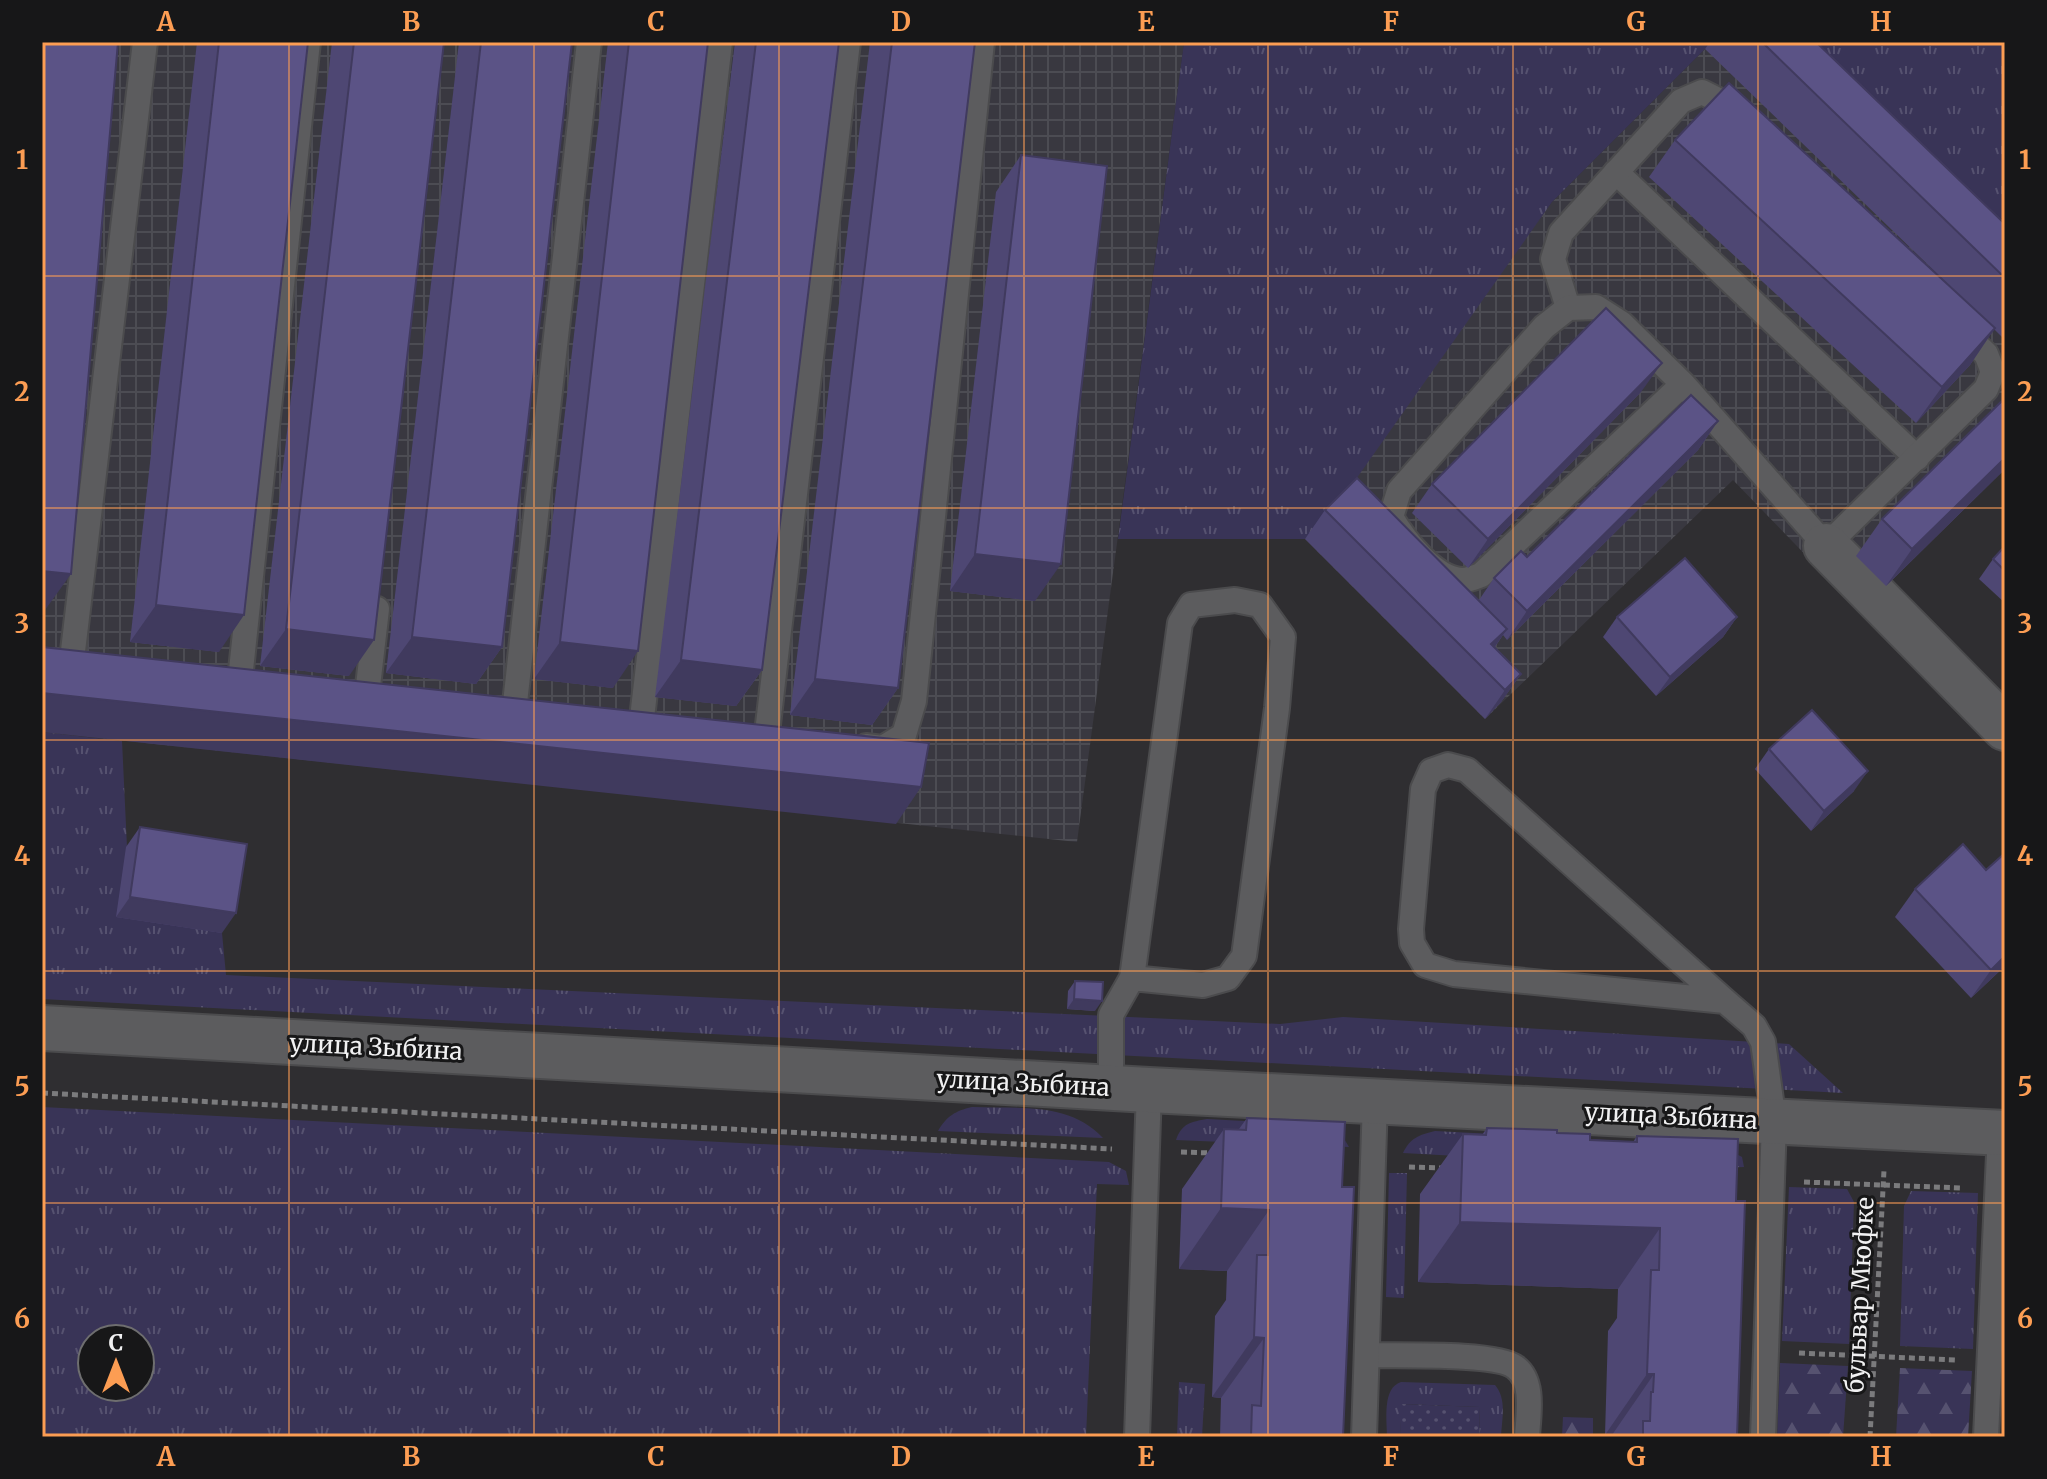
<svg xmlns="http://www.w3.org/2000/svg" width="2047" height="1479" font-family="Merriweather,serif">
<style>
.industrial{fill:url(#industrial-grid)}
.grass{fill:url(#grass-tufts);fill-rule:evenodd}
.forest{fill:url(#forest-firs)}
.park{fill:url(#park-dots)}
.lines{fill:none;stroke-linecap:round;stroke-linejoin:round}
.service-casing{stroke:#4b4b4d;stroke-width:28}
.minor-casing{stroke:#4b4b4d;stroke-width:48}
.path{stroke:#7b7b7d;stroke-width:5;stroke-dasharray:6 4;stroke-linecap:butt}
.service{stroke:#5c5c5e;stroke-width:24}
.minor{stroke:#5c5c5e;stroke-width:44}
.wall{fill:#4e4773}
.shaded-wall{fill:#403a5e}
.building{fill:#5b5386;stroke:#403a5e;stroke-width:2}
.grid{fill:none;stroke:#fc9d53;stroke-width:2;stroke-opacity:0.55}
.labels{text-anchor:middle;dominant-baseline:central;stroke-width:6;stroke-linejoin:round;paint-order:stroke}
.street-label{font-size:24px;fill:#f1f1f2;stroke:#171718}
.neatline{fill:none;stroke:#fc9d53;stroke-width:3}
.grid-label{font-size:26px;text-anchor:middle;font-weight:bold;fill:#fc9d53}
</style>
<defs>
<pattern id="industrial-grid" width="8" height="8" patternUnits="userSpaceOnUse" patternTransform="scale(2)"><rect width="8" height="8" fill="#393840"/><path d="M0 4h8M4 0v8" fill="none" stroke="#4c4c53"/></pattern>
<pattern id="grass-tufts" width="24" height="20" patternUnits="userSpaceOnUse" patternTransform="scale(2)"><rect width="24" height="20" fill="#393457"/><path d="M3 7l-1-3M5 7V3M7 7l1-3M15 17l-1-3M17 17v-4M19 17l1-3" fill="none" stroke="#565270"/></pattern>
<pattern id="forest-firs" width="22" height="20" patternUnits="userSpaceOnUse" patternTransform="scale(2)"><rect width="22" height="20" fill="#393457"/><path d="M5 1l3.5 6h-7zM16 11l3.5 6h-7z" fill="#565270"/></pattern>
<pattern id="park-dots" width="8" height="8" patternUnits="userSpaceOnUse" patternTransform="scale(2)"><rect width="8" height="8" fill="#393457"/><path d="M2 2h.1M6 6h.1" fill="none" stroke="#565270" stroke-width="1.8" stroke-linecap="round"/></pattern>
</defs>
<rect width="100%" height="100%" fill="#2f2e31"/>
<g class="industrial">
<path d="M42,42h1142l-107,800 -1035,-110z"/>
<path d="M1712,42l293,243v184l-150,137 -122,-126 -248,239 -180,-180 247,-337z"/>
</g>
<g class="grass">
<path d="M1184,42h528l-160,160 -215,304 -32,33h-187z"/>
<path d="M1756,42h249v173l-16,15z"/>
<path d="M42,732l80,9 5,106 95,86 4,42 1054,49 63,-7 446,27 54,49 -1801,-94z"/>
<path d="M42,1107l1067,55 17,9 3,14 -32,-1 -11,253h-1044zM92,1339h48v48h-48z"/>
<path d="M972,1107c46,2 97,-6 131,31l-165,-7c9,-15 17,-20 34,-24z"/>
<path d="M1207,1119l109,6 27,12 6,10 -173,-7c6,-17 15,-18 31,-21z"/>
<path d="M1435,1131l286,15 21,11 2,10 -52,2 -289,-16c7,-15 16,-18 32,-22z"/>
<path d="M1389,1173h18l-3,125 -18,-1z"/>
<path d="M1789,1187l58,2 7,13 -5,142 -67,-3z"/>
<path d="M1911,1191l67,2 -5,156 -73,-3 4,-140z"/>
<path d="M1179,1382l26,2 -3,53h-25z"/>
<path d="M1401,1382l94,3c12,14 7,34 6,52h-22l1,-30 -78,-3 -2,33h-13c0,-17 -5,-49 14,-55z"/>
</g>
<g class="forest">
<path d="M1780,1363l68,3 -5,71h-66z"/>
<path d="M1900,1368l72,3 -4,66h-72z"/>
<path d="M1563,1417l30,1v19h-31z"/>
</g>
<path class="park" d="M1401,1404l79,3 -1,30h-79z"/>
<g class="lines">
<g class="service-casing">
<g id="service">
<path d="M1616,172l301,286"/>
<path d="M1568,308l-15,-49 8,-26 120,-132 21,-9 20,10 17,17"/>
<path d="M1683,384l-202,191c-5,2 -13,5 -19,5 -28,-1 -58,-41 -71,-63l8,-26 145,-164 24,-19 28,-1 25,16 62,61 143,162 160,-157 7,-17 -7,-18 -29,-28"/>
<path d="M73,651l72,-609"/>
<path d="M241,670l67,-628"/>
<path d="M368,686l9,-77"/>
<path d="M515,703l74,-661"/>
<path d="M642,718l78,-676"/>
<path d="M767,733l81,-691"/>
<path d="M866,746l17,2 21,-13 10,-34 68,-659"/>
<path d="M1725,1001l-271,-27 -29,-9 -13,-22 -1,-14 12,-140 8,-18 17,-6 19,5 258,231 29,25 9,16 11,80 -11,315"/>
<path d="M1111,1088v-73l21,-37 48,-355 11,-18 44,-5 25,5 23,32 -6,71 -33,248 -16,22 -25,7 -71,-7"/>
<path d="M1367,1355c29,1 129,-3 148,12 20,14 13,49 12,70"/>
<path d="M1137,1437l12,-347"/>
<path d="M1364,1437l11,-337"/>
<path d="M1986,1437l14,-304"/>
</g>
</g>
<g class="minor-casing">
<g id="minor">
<path d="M1826,546l179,182"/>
<path d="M42,1028l1107,62 856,43"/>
</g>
</g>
<g class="path">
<path d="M42,1093l1070,56"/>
<path d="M1181,1152l30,1"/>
<path d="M1409,1167l34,1"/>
<path d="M1804,1182l158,6"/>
<path d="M1799,1353l158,7"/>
<path d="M1870,1437l14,-267"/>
</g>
<use href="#service" class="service"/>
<use href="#minor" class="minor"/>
</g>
<g class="wall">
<path d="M197,42h111l-89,610 -89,-10z"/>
<path d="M332,42h112l-95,634 -89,-10z"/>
<path d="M459,42h113l-70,605 -26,37 -90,-11z"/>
<path d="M608,42h100l-95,646 -79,-9z"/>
<path d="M735,42h104l-77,628 -26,36 -81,-9z"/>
<path d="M870,42h105l-77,646 -26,37 -82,-10z"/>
<path d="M1710,42h106l189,182v116l-11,-11 -24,36 -54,58 -267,-246 26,-37 279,150 -249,-241z"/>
<path d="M1021,155l14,446 -85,-10 46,-399z"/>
<path d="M1641,392l-173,176 -56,-55 20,-29z"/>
<path d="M2005,398v71l-119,117 -30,-30 26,-37z"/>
<path d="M1718,421l-20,29 -191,190 -4,-5 -8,12 26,27 -20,28 -16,17 -180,-180 20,-29 154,90 15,-22 33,-21z"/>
<path d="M2005,546v57l-26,-24 14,-20z"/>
<path d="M1617,617h120l-14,20 -67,59 -53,-59z"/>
<path d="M1769,749l85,42 -43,40 -56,-62z"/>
<path d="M140,827l82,106 -106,-16 10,-70z"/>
<path d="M1915,889l90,77 -34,32 -76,-81z"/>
<path d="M1075,981l20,30 -28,-2 1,-18z"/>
<path d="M1247,1118l95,69 1,250h-123l1,-39 -9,-1 3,-81 11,-16 1,-29 -48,-2 3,-80 42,-60h15z"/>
<path d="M1487,1128l70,5 33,7 43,2 4,-6 99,65 1,236h-125v-2h-7l3,-104 9,-13 1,-29 -200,-7 2,-88 43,-60 19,1z"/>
</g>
<g class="shaded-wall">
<path d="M1995,328l-25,37 -54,58 26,-36z"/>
<path d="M1662,363l-21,29 -173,176 20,-29z"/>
<path d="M1718,421l-20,29 -191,190 20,-29z"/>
<path d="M2005,458v11l-119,117 26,-37z"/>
<path d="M975,554l86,10 -26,37 -85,-10z"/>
<path d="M42,571l29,3 -26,36h-3z"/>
<path d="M156,605l88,10 -25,37 -89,-10z"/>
<path d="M1737,617l-14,20 -67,59 14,-19z"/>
<path d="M286,629l88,11 -25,36 -89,-10z"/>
<path d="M1507,629l-20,29 4,-14z"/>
<path d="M412,637l90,10 -26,37 -90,-11z"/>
<path d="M560,642l78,9 -25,37 -79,-9z"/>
<path d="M681,660l81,10 -26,36 -81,-9z"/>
<path d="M1521,674l-20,28 -16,17 20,-29z"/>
<path d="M815,679l83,9 -26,37 -82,-10z"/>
<path d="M42,693l879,94 -25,37 -854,-92z"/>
<path d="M1868,771l-14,20 -43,40 13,-20z"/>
<path d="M130,897l106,16 -14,20 -106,-16z"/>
<path d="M2005,956v10l-34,32 20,-28z"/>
<path d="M1074,999l28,2 -7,10 -28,-2z"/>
<path d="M1221,1208l48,2 -42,61 -48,-2z"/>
<path d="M1460,1222l200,6 -42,61 -200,-7z"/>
<path d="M1254,1337l10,1 -43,60 -9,-1z"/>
<path d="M1647,1374h7l-42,61h-7z"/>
</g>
<g class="building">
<path d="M42,42h76l-47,532 -29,-3z"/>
<path d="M219,42h89l-64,573 -88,-10z"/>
<path d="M354,42h90l-70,598 -88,-11z"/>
<path d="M481,42h91l-70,605 -90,-10z"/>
<path d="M629,42h79l-70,609 -78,-9z"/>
<path d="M756,42h83l-77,628 -81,-10z"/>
<path d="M892,42h83l-77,646 -83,-9z"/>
<path d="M1762,42h54l189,182v54z"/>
<path d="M1729,83l266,245 -53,59 -267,-247z"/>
<path d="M1021,155l86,11 -46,398 -86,-10z"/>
<path d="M1606,308l56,55 -174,176 -56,-55z"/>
<path d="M1691,395l27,26 -191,190 -33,-33 27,-27 6,6z"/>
<path d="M2005,398v60l-93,91 -30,-30z"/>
<path d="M1357,478l150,151 -16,15 30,30 -16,16 -180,-180z"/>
<path d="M2005,546v25l-12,-12z"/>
<path d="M1685,558l52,59 -67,60 -53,-60z"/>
<path d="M42,647l887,96 -8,44 -879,-94z"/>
<path d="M1812,710l56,61 -44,40 -55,-62z"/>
<path d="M140,827l107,17 -11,69 -106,-16z"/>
<path d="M1963,844l23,26 19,-17v103l-14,14 -76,-81z"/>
<path d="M1075,981l28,1 -1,19 -28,-2z"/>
<path d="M1247,1118l98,4 -3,65h12l-11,250h-92l1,-32 9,1 3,-68 -10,-1 3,-82h11l1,-45 -48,-2 3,-79 22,1z"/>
<path d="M1487,1128l70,2v3l33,1v6l47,2v-6l101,3 -2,62h9l-8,236h-94v-16h7l1,-29h2l1,-18h-7l4,-104h8l1,-42 -200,-6 3,-88 23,1z"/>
</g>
<path class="grid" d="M289,42v1395M534,42v1395M779,42v1395M1024,42v1395M1268,42v1395M1513,42v1395M1758,42v1395M42,276h1963M42,508h1963M42,740h1963M42,971h1963M42,1203h1963"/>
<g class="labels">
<g class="street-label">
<text transform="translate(376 1047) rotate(3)">улица Зыбина</text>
<text transform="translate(1023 1083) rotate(3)">улица Зыбина</text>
<text transform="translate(1671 1116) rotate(3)">улица Зыбина</text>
<text transform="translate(1860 1295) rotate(-87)">бульвар Мюфке</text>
</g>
</g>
<rect width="2047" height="1479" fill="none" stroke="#171718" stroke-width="88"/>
<g transform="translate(116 1363)"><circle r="38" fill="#171718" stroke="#6e6e6f" stroke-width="2"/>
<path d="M0-6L14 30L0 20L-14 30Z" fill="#fc9d53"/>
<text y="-12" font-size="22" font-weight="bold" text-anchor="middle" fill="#f1f1f2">С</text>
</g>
<rect x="44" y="44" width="1959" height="1391" class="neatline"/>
<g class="grid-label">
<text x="166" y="31">A</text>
<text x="411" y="31">B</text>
<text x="656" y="31">C</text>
<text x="901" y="31">D</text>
<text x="1146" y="31">E</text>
<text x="1391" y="31">F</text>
<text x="1636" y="31">G</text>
<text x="1881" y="31">H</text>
<text x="22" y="169">1</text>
<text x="2025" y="169">1</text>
<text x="22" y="401">2</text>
<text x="2025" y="401">2</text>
<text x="22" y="633">3</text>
<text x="2025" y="633">3</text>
<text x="22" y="865">4</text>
<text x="2025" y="865">4</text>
<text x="22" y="1096">5</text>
<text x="2025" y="1096">5</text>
<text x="22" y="1328">6</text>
<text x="2025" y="1328">6</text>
<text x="166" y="1466">A</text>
<text x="411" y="1466">B</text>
<text x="656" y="1466">C</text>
<text x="901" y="1466">D</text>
<text x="1146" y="1466">E</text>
<text x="1391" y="1466">F</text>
<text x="1636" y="1466">G</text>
<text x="1881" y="1466">H</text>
</g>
</svg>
